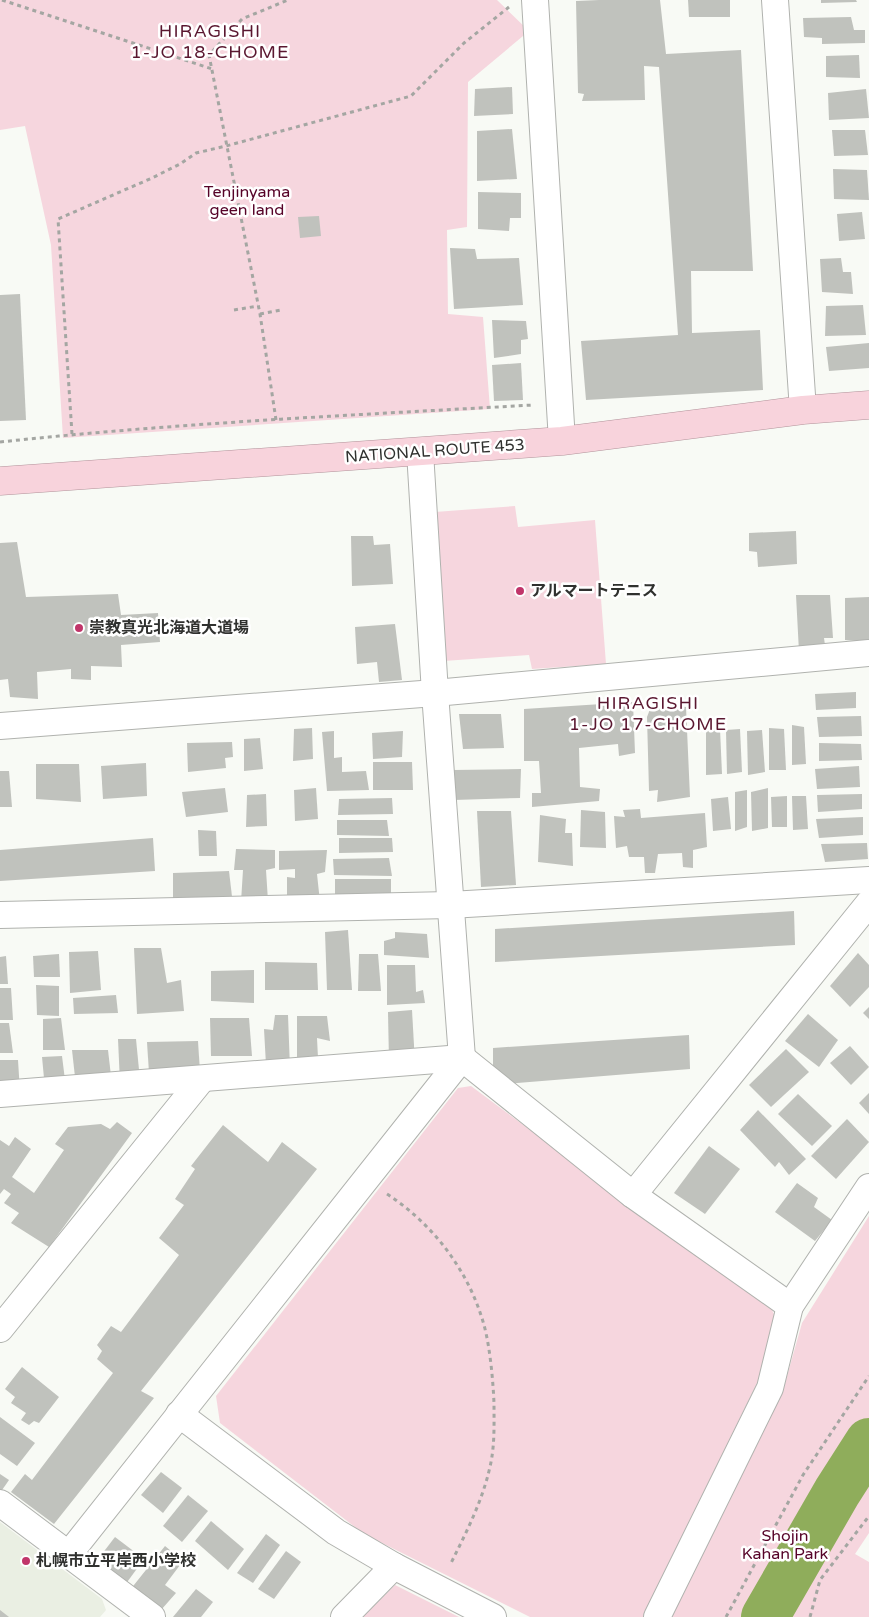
<svg xmlns="http://www.w3.org/2000/svg" width="869" height="1617" font-family="'Varela Round','Noto Sans JP',sans-serif">
<style>
.built{fill:#eaefe3}
.green{fill:#f6d6de}
.lines{fill:none;stroke-linecap:round;stroke-linejoin:round}
.river{stroke:#8fad5b;stroke-width:48}
.building{fill:#c0c2bd}
.minor-casing{stroke:#b0b2ae;stroke-width:28}
.trunk-casing{stroke:#b1939a;stroke-width:29}
.path{stroke:#a4a6a2;stroke-width:3;stroke-dasharray:4 4;stroke-linecap:butt}
.minor{stroke:#fff;stroke-width:26}
.trunk{stroke:#f8d3dc;stroke-width:28}
.poi-dot{fill:#c1356a;stroke:#fff;stroke-width:2}
.labels{text-anchor:middle;dominant-baseline:central;stroke-width:5;stroke-linejoin:round;paint-order:stroke}
.park-label{font-size:16px;fill:#560328;stroke:#fff}
.street-label{font-size:16px;fill:#30312f;stroke:#fff}
.poi-label{font-size:16px;font-weight:bold;fill:#30312f;stroke:#fff;text-anchor:start}
.neighbourhood-label{font-size:18px;letter-spacing:1px;fill:#5a1730;stroke:#fff}
</style>
<rect width="100%" height="100%" fill="#f8faf5"/>
<path class="built" d="M0,1522l102,77 4,11 -6,7h-100z"/>
<g class="green">
<path d="M0,0h497l32,31 -61,51 -1,145 -20,3 1,84 35,3 7,92 -427,29 -12,-193 -26,-119 -25,4z"/>
<path d="M515,506l3,21 77,-7 11,144 -74,5 -3,-14 -85,6 -9,-149z"/>
<path d="M471,1086l301,224 5,10 -19,61 -115,236h-113l-166,-83 -144,-111 -4,-27 242,-308z"/>
<path d="M869,1216v317l-14,21 14,8v55h-199l112,-223 20,-71z"/>
<path d="M395,1585l64,32h-96z"/>
</g>
<g class="lines">
<path class="river" d="M765,1617l72,-125 32,-50"/>
</g>
<g class="building">
<path d="M599,0h61l6,54 75,-4 12,221h-62l1,62 68,-3 3,60 -177,10 -5,-59 97,-6 -19,-268 -15,-1 1,34 -63,1 2,-7 -6,-1 -2,-92z"/>
<path d="M688,0h42v17h-41z"/>
<path d="M821,0h35l1,2 -36,1z"/>
<path d="M851,17l3,13h11v13l-43,1v-6l-18,-1 -1,-19z"/>
<path d="M859,55l1,23 -34,-1v-21z"/>
<path d="M512,87l1,27 -39,2 1,-27z"/>
<path d="M866,89l3,29 -40,2 -1,-27z"/>
<path d="M512,129l5,50 -40,2v-50z"/>
<path d="M832,130h33l3,25 -34,1z"/>
<path d="M833,169l34,1 2,30 -35,-1z"/>
<path d="M478,192l43,1v25h-11l-1,13 -31,-2z"/>
<path d="M862,212l3,27 -26,2 -2,-27z"/>
<path d="M319,216l2,20 -21,2 -2,-21z"/>
<path d="M450,248l25,1 2,10 42,-1 4,47 -69,4z"/>
<path d="M841,258l2,14h8l2,22 -31,-2 -2,-33z"/>
<path d="M20,294l6,126 -26,1v-126z"/>
<path d="M863,305l3,30 -41,1 1,-30z"/>
<path d="M492,320l34,1 2,18 -7,1v14l-27,4z"/>
<path d="M869,343v25l-40,3 -3,-24z"/>
<path d="M521,363l2,37 -29,1 -2,-36z"/>
<path d="M796,531l1,33 -39,3 -1,-15 -8,-1v-18z"/>
<path d="M351,536h22l1,9 16,-1 3,40 -41,2z"/>
<path d="M17,542l9,55 92,-3 3,21 37,-2 2,29 -39,3 1,22 -31,-1v14l-20,-1v-10l-34,3 1,27 -28,-2 -2,-18 -8,1v-137z"/>
<path d="M796,595h34l3,43h-9l2,14h-27z"/>
<path d="M869,597v45l-24,-2v-42z"/>
<path d="M395,624l7,56 -23,2 -2,-20 -20,2 -2,-37z"/>
<path d="M856,692v16l-40,2 -1,-16z"/>
<path d="M633,702l2,51 -16,3 -1,-12 -39,4 1,39 20,2 -1,12 -67,6v-14h9l-2,-32h-15v-52z"/>
<path d="M652,704l34,3 4,90 -33,5 1,-12 -9,1 -2,-74z"/>
<path d="M459,714h42l3,34 -41,1z"/>
<path d="M861,716l1,20 -43,1 -2,-20z"/>
<path d="M792,725l12,2 2,37 -14,1z"/>
<path d="M312,728l1,31 -20,2 1,-32z"/>
<path d="M769,728l15,1 2,41h-17z"/>
<path d="M706,729h14l2,45 -16,1z"/>
<path d="M740,729l2,43 -15,2 -1,-44z"/>
<path d="M762,730l3,42 -17,3 -1,-44z"/>
<path d="M334,731v27l8,-1v15l24,-1 3,19 -42,1 -5,-59z"/>
<path d="M403,731l-1,26 -29,2 -1,-26z"/>
<path d="M260,738l3,31 -19,2v-32z"/>
<path d="M232,742l1,15 -8,1 1,10 -38,4 -1,-29z"/>
<path d="M819,743l42,1 1,16 -43,1z"/>
<path d="M373,762h39l1,28h-40z"/>
<path d="M146,763l1,33 -44,3 -2,-33z"/>
<path d="M36,764h43l2,38 -45,-3z"/>
<path d="M859,766l1,21 -43,2 -2,-20z"/>
<path d="M521,769l-1,29 -66,2 -1,-30z"/>
<path d="M0,771h9l3,36h-12z"/>
<path d="M225,788l3,24 -42,5 -4,-25z"/>
<path d="M316,788l2,31 -23,2 -1,-31z"/>
<path d="M768,788v40l-16,3 -1,-39z"/>
<path d="M747,790v37l-12,4v-39z"/>
<path d="M266,794l1,32 -21,1 1,-32z"/>
<path d="M862,794v15l-44,3 -1,-17z"/>
<path d="M787,796v31h-15l-1,-30z"/>
<path d="M792,796h14l2,33 -15,1z"/>
<path d="M728,797l3,32 -18,2 -2,-32z"/>
<path d="M392,798l1,16 -55,1 1,-16z"/>
<path d="M640,809l1,9 64,-5 2,34 -14,3v18l-10,-1 -1,-14 -24,1 -3,19h-10l-1,-16h-15l-2,-11 -11,2 -2,-32 11,1 -2,-7z"/>
<path d="M581,810l24,2 1,36 -26,-1z"/>
<path d="M477,811h34l5,74 -35,2z"/>
<path d="M540,815l26,4 -1,14h7l1,33 -35,-4z"/>
<path d="M863,817v18l-44,3 -3,-19z"/>
<path d="M337,820h50l2,16 -52,-1z"/>
<path d="M198,830l18,1 1,25h-18z"/>
<path d="M153,838l2,33 -155,10v-31z"/>
<path d="M339,838h53l1,14 -54,1z"/>
<path d="M867,843l1,16 -43,3 -4,-18z"/>
<path d="M236,849l39,1v18l-9,2 2,31 -27,1 2,-32h-9z"/>
<path d="M327,850l-2,22 -8,2 3,28h-33v-25l8,1v-9l-16,1v-19z"/>
<path d="M389,858l3,18 -58,-1 -1,-16z"/>
<path d="M229,871l4,34 -60,1v-33z"/>
<rect x="335" y="879" width="56" height="18"/>
<path d="M794,911l1,34 -300,17v-33z"/>
<path d="M348,930l4,60h-25l-2,-58z"/>
<path d="M395,932l32,2 2,24 -45,-3v-14l11,-3z"/>
<path d="M134,948h27l6,35 14,-3 3,31 -47,3z"/>
<path d="M98,951l3,39 -31,3 -1,-41z"/>
<path d="M858,953l11,12v22l-19,20 -20,-21z"/>
<path d="M59,954l1,23h-26l-1,-21z"/>
<path d="M359,954h19l3,37h-23z"/>
<path d="M6,956l2,28h-8v-27z"/>
<path d="M265,962l52,1 1,27h-53z"/>
<path d="M387,965h28l1,27 7,-2 2,13 -38,2z"/>
<path d="M254,970v33l-43,-2v-30z"/>
<path d="M36,985l23,1v30l-22,-1z"/>
<path d="M0,988h11l2,32h-13z"/>
<path d="M116,995l2,18 -44,1 -1,-16z"/>
<path d="M869,1007v12l-6,-6z"/>
<path d="M412,1010l3,53 -26,-1 -1,-50z"/>
<path d="M808,1014l30,26 -19,27 -34,-26z"/>
<path d="M275,1015h13l2,53 -24,-3 -2,-36 9,1z"/>
<path d="M297,1016h30l3,25 -13,-3 1,20 -21,1z"/>
<path d="M61,1018l4,32h-22v-31z"/>
<path d="M210,1018h39l3,38h-41z"/>
<path d="M0,1023h9l4,30h-13z"/>
<path d="M689,1035l1,34 -197,16v-37z"/>
<path d="M118,1039h18l4,41 -20,3z"/>
<path d="M198,1041l2,31 -51,1 -2,-31z"/>
<path d="M850,1046l19,21 -18,18 -21,-22z"/>
<path d="M786,1049l23,23 -38,35 -22,-22z"/>
<path d="M72,1050h36l3,26 -36,1z"/>
<path d="M62,1056l4,32 -21,1 -3,-32z"/>
<path d="M0,1060h18l2,32 -20,-1z"/>
<path d="M869,1093v21l-10,-11z"/>
<path d="M798,1094l34,32 -20,20 -34,-32z"/>
<path d="M758,1110l48,49 -17,16 -10,-13 -4,5 -35,-37z"/>
<path d="M847,1119l22,23 -33,37 -25,-23z"/>
<path d="M117,1122l15,11 -83,114 -38,-24 8,-10 -15,-10 7,-9 -7,-5 -4,5v-54l9,6 6,-9 16,12 -19,28 22,16 30,-43 -9,-6 13,-17 33,-3 9,5z"/>
<path d="M223,1125l45,37 14,-20 35,27 -176,222 13,7 -100,126 -43,-32 14,-18 7,6 81,-107 -16,-14 5,-8 -5,-6 14,-19 10,6 58,-77 -20,-17 25,-33 -9,-6 20,-30 -4,-3z"/>
<path d="M709,1146l31,23 -35,45 -31,-21z"/>
<path d="M797,1183l21,15 -4,9 18,13 -17,21 -40,-29z"/>
<path d="M22,1367l37,30 -20,26 -5,-2 -5,4 -8,-5 5,-7 -15,-10 4,-6 -10,-8z"/>
<path d="M0,1417l35,26 -18,23 -17,-12z"/>
<path d="M161,1472l21,16 -19,25 -22,-18z"/>
<path d="M0,1474l9,6 -9,13z"/>
<path d="M188,1495l20,16 -26,31 -19,-16z"/>
<path d="M211,1521l33,28 -16,21 -33,-29z"/>
<path d="M266,1534l14,11 -27,38 -16,-10z"/>
<path d="M115,1537l29,22 -19,26 -30,-22z"/>
<path d="M165,1546l18,15 -18,24 11,8 -15,17 -31,-20z"/>
<path d="M286,1551l15,11 -27,37 -16,-10z"/>
<path d="M196,1589l17,13 -12,15h-28z"/>
<path d="M0,1610l9,7h-9z"/>
</g>
<g class="lines">
<g class="minor-casing">
<g id="minor">
<path d="M535,0l27,441"/>
<path d="M775,0l28,410"/>
<path d="M0,726l435,-33 434,-40"/>
<path d="M0,915l450,-10 419,-25"/>
<path d="M0,1094l462,-36 171,137 157,111 79,-119"/>
<path d="M633,1195l236,-292"/>
<path d="M0,1329l202,-250"/>
<path d="M179,1414l157,118 58,34 -50,51"/>
<path d="M0,1503l152,114"/>
<path d="M69,1554l393,-496 -27,-365 -15,-241"/>
<path d="M394,1566l99,51"/>
<path d="M657,1617l113,-229 20,-82"/>
</g>
</g>
<g class="trunk-casing">
<path id="trunk" d="M0,481l562,-40 241,-31 66,-5"/>
</g>
<g class="path">
<path d="M2,0l210,69"/>
<path d="M234,310l24,-4"/>
<path d="M260,314l21,-4"/>
<path d="M276,420l-16,-106 -51,-259 33,-36 46,-19"/>
<path d="M72,434l-14,-215 94,-41 28,-14 16,-11 30,-7 185,-50 53,-53 45,-36"/>
<path d="M0,442c177,-19 355,-27 533,-37"/>
<path d="M387,1194c46,30 82,77 97,131 6,22 9,55 10,78 0,24 1,45 -5,68 -8,33 -24,64 -39,94"/>
<path d="M726,1617l77,-142 66,-99"/>
<path d="M810,1617l10,-37 49,-64"/>
</g>
<use href="#minor" class="minor"/>
<use href="#trunk" class="trunk"/>
</g>
<g class="poi-dot">
<circle cx="520" cy="591" r="5"/>
<circle cx="79" cy="628" r="5"/>
<circle cx="26" cy="1561" r="5"/>
</g>
<g class="labels">
<g class="park-label">
<text x="247" y="192">Tenjinyama<tspan x="247" dy="18">geen land</tspan></text>
<text x="785" y="1536">Shojin<tspan x="785" dy="18">Kahan Park</tspan></text>
</g>
<g class="street-label">
<text transform="translate(435 451) rotate(-4)">NATIONAL ROUTE 453</text>
</g>
<g class="poi-label">
<text x="530" y="591">アルマートテニス</text>
<text x="89" y="628">崇教真光北海道大道場</text>
<text x="36" y="1561">札幌市立平岸西小学校</text>
</g>
<g class="neighbourhood-label">
<text x="210" y="31">HIRAGISHI<tspan x="210" dy="21">1-JO 18-CHOME</tspan></text>
<text x="648" y="703">HIRAGISHI<tspan x="648" dy="21">1-JO 17-CHOME</tspan></text>
</g>
</g>
</svg>
